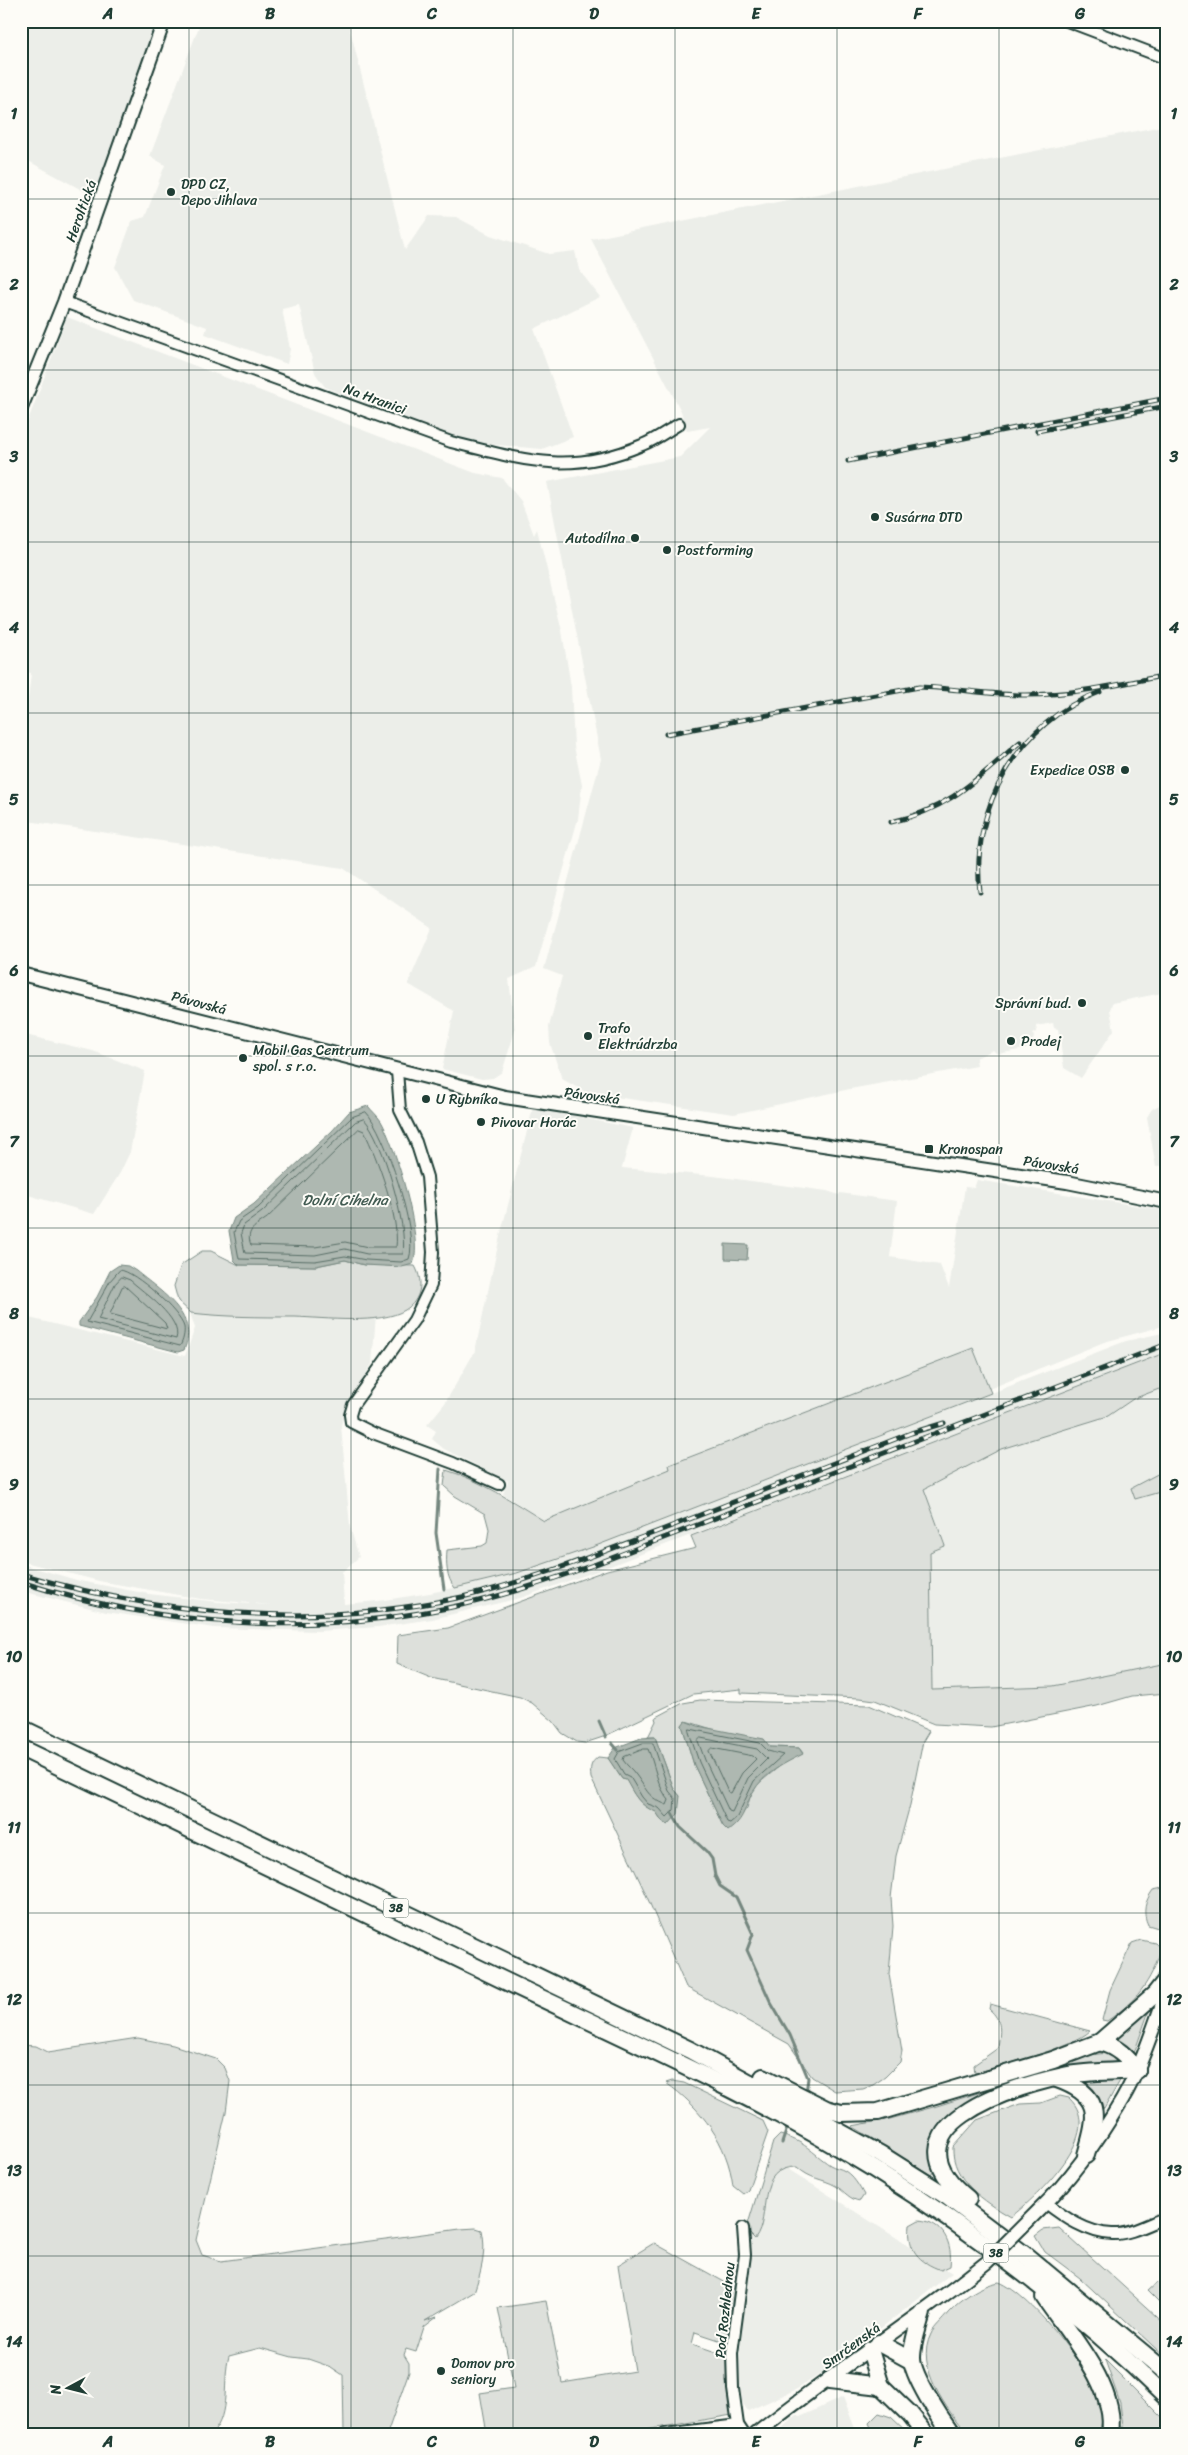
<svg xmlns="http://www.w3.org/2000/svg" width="1188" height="2455" font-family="Sriracha,sans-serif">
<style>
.built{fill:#eceee9}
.green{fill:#dde0db;stroke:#7e8e88;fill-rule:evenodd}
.water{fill:#aeb8b1;stroke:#75877f}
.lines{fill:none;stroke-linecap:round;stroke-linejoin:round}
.shore{stroke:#586e66;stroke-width:1}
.stream{stroke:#75877f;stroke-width:3}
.minor-casing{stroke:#1f3d34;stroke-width:14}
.tertiary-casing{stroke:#1f3d34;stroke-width:16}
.trunk-casing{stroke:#1f3d34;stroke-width:20}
.minor{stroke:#fdfcf7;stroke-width:10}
.tertiary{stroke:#fdfcf7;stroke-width:12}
.trunk{stroke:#fdfcf7;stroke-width:16}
.rail-casing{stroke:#1f3d34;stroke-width:5}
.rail{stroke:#fdfcf7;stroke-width:3;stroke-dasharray:9;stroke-linecap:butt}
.tertiary-bridge-casing{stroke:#1f3d34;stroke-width:16;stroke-linecap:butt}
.tertiary-bridge{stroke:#fdfcf7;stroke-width:12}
.grid{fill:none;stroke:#1f3d34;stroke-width:1;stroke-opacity:0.55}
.poi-dot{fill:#1f3d34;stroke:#fdfcf7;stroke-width:2}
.labels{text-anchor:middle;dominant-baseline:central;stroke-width:4;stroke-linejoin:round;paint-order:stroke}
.shield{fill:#fdfcf7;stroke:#62766e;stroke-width:1}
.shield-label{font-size:12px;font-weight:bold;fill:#1f3d34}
.poi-label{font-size:14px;fill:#1f3d34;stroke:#fdfcf7;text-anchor:start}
.street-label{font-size:14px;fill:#1f3d34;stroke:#fdfcf7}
.water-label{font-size:15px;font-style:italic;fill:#435c53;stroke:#fdfcf7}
.neatline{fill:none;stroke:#1f3d34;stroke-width:2}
.grid-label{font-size:16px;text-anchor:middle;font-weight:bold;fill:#1f3d34}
</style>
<rect width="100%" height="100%" fill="#fdfcf7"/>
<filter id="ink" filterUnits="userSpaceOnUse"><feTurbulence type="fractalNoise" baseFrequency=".02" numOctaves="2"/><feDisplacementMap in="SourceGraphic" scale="10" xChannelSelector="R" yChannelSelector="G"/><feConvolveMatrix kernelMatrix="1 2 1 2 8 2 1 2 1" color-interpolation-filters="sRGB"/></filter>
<g filter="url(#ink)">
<g class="built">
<path d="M21,21h137l-65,175 -72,-39z"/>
<path d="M201,21h147l57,229 24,-34 27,1 34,18 59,19 26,-3 4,19 21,27 -66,32 39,108 -31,12 -78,-7 -139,-55 -10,-14 -16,-68 -17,4 8,40 -3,15 -82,-30 2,-7 -74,-27 -18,-33 17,-46 13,-4 20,-52 -15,-9z"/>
<path d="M1167,125v867l-55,11 -2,7 4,20 -33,48 -17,-10 -6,-39 -4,-1 -1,-5 -17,3 1,6 -4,1 1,5 -8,11 -29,5 -4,-4 -17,8 1,8 -127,23 -116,25 -147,-21 -25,-14 -12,-36 -1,-16 13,-51 -18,-7 57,-210 -54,-277 133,-25 30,-30 -23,4 -6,-20 -90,-172z"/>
<path d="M67,317l408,156 27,5 19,23 13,34 3,-6 25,102 9,56 3,59 8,39 -4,34 -42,148 -27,12 6,52 -13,41 -9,6 -11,1 -40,-10 12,-58 -46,-27 24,-56 -89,-60 -322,-48v-60l10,-87 -10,-2v-232z"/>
<path d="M21,1034l72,17 52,20 -15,81 -10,21 -26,41 -73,-21z"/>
<path d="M1167,1101v63l-11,3 -9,-50 5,-8z"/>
<path d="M533,1108l100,20 -11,40 91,8 114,15 12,4 1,-2 57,8 -7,56 50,8 9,23 16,-101 9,1 3,-8 186,30 4,2v113l-63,17 -115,47 -16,-41 -304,117 2,4 -127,52 -41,-27 5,-13 -64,-32 -12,-10 4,-8 -9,-6 18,-22 30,-52 25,-115z"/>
<path d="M187,1303l189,12 -4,49 -28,46 -3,16 9,101 9,30 -17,15 2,32 34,-3 52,-8 56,-12 63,-19 171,-64 406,-157 41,-9v20l-570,219 -77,27 -88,21 -54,8 -60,4 -103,-3 -109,-16 -85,-21v-27l59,17 69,13 69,8 55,3 -72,-6 -102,-18 -78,-20v-245l164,40 10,-28z"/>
<path d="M1159,1389l8,14v66l-36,20 36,1v173l-114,23 -121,4 -2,-138 15,-7 -21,-56 77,-40 107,-33 25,-17z"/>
<path d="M769,2157l183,116 -120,93 -33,22 -51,23 -9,-13 -4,-27 19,-156z"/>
<path d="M843,2397l14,37h-82l22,-19 3,2z"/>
</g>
<g class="green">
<path d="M202,1251h9l28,14 77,1 29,-6 19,5 51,1c9,16 6,34 -10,44 -24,15 -81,8 -110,7 -35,0 -69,0 -104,-4l-13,-12 -4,-15 7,-21z"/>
<path d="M973,1348l18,45 -398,154 -76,26 -62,15c-9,-11 -9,-24 -8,-38l35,-4 5,-3 2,-14 -4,-15 -30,-18 -11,-10 2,-16c36,11 66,31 98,51l126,-52 -1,-4z"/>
<path d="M1167,1352v51l-8,-14 -26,10 -25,17 -107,33 -77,40 21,57 -15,6 2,138 121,-4 114,-23v30l-35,3 -35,10 -106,21 -57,-3 -59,-24 -15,-2 -119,-5v-4l-48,5 -90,43 -18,6 -8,-1 -15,-9 -9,-12 -21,-18 -12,-6 -89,-19 -34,-14 1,-29 50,-7 159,-58 89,-22 -5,-12z"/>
<path d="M1167,1469v21l-32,9 -4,-11z"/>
<path d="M700,1700l169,5 60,26 -6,10 -13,64 -14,51 -5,42 2,28 -4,48 13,77 -2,11 -15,15 -12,8 -10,4 -28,2 -23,-14 -23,-33 -103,-57 -42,-97 -53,-112c-1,-10 -1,-15 7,-21l10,1 14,21h4c8,15 13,27 30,32l6,10 18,-25 -6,-7 -19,-52h-7l8,-16 -1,-3 28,-15zM686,1721l84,26 29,1 4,5 -17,8 -28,23 -7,10 -4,14 -19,23 -5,-5 -29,-61 -12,-40z"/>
<path d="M1167,1884v44l-2,2 -17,-5c-6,-13 -3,-24 5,-35l10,-2z"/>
<path d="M1141,1940l14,3 6,6c-10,34 -25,52 -54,72l-5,-1 8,-30 22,-47z"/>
<path d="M990,2004l100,27c-17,16 -89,35 -115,42l-1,-8 24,-17c2,-17 5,-27 -9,-39z"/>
<path d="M1150,2008l-16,45 -18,-15z"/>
<path d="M138,2038l35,7 43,14 9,9 5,13 -4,31 -30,128 6,15 19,6 239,-32 16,-1 6,2c5,22 -1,42 -8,62l-49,29 12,-4 -13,10 -8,25 -10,-3 -2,6 5,8v8l-22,63 -43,-1 -1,-58 -12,-8 -23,-8 -16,-2 -32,-9 -31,8c-7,25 2,57 -17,78h-191v-389l15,1 12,6z"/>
<path d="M1108,2053l13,10c-53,7 -180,20 -190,85 -1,7 2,16 3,23l-3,4 -79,-49 38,-7 47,-13 116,-37 36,-14z"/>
<path d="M1122,2077l-18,32 -3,-2 -6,-14 -9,-11z"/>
<path d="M672,2081l12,2 79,38 5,11 -20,58 -5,4 -10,-8c-5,-42 -32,-79 -67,-103z"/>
<path d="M1060,2096l9,2c38,35 -32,98 -58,119 -26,-15 -60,-37 -58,-70l24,-27 43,-16 21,-1z"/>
<path d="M780,2135c25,6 31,17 50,30 5,3 10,3 15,6 9,6 14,15 19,24l-4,6c-10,-1 -16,-10 -24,-15 -14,-8 -25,-6 -39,-19 -43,-1 -25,50 -42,72l-6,-6 -1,-9 25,-82z"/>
<path d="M919,2220c24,2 34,23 31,46l-9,4c-22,-8 -34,-20 -31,-45z"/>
<path d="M1059,2228l108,98v33l-87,-81 -36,-27 -9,-15 8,-6z"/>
<path d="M654,2243l83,46 -8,49 -10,2 -24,-8 -3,12 36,12 -2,24 6,35 -110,19h-135l-7,-41 34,-5 -16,-80 48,-7 16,82 73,-12 -17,-106z"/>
<path d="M1167,2274v36l-19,-19z"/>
<path d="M999,2282c32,12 101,98 103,133 1,5 -2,13 -3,19h-132c-20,-25 -53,-67 -36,-100 3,-7 12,-14 17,-21 14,-15 31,-27 51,-31z"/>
<path d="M1105,2360l62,62v12h-43l-4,-31z"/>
<path d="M879,2413l12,4 18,17h-35l-5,-11z"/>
</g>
<g class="water">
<path d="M368,1106c4,5 9,9 13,15 14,24 43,118 32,143l-11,3 -38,-2 -19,-5 -29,6 -77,-1 -5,-5 -5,-29 5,-13 20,-14 78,-73 17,-19z"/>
<path d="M725,1244l23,1 -1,15 -22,-1z"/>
<path d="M119,1265l9,1 8,5c24,20 64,44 48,79l-6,2 -99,-26v-4l18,-25 13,-26z"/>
<path d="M685,1721l13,5 66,13 6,8 29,1 4,6c-18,9 -39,19 -50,38 -10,17 -7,26 -25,39l-5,-5 -29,-61 -12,-40z"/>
<path d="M655,1737l19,52 6,7 -2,18 -10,11 -6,-4 -6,-9c-17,-6 -22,-18 -30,-32l-4,-1 -14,-21 7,-10 26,-10z"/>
</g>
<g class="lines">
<g class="shore">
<path d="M366,1112c19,19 53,122 43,147l-8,3 -35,-2 -21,-4 -30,5 -76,-2 -5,-27 5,-11 19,-13 94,-91z"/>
<path d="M364,1119c19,19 44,108 39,135h-36l-22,-5 -30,6 -70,-2 -4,-20 3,-8 18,-13 93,-90z"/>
<path d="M359,1129l5,2c13,26 36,88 32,116h-28l-23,-5 -30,5 -64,-2c-6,-15 5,-19 16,-27z"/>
<path d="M120,1270c15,1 60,42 64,57 1,6 -1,14 -4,19l-93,-24 23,-41z"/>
<path d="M122,1277l8,3c13,12 53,39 46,59l-78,-20 17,-35z"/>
<path d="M125,1286l40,37 2,6 -57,-15 12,-27z"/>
<path d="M690,1729l70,14 8,8 15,4 -29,26 -17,36 -7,6 -3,-1 -28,-60 -10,-30z"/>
<path d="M701,1738l56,11 10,10 -19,19 -16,34 -3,-1 -24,-51 -7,-19z"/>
<path d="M643,1743h10l16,48 6,7 -1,12 -7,7 -8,-9 -11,-4 -6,-7 -12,-20 -6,-3 -9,-15 4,-7z"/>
<path d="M712,1748l41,8 3,3 -14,14 -11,20 -3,-1 -19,-41z"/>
<path d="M644,1749h4c7,16 9,38 21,51l-2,5c-20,-8 -19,-14 -31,-30 -4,-6 -9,-9 -13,-15l1,-3z"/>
</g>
<g class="stream">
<path d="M440,1469l-4,64 8,56"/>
<path d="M599,1721l7,16"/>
<path d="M612,1743l6,7"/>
<path d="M672,1813l8,14 27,25 5,7 3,17 5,10 16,11 17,37 -6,16 24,53 19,32 18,43 -2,15"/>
<path d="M782,2143l6,-18"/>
</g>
<g class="minor-casing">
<g id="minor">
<path d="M1067,21l100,38"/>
<path d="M64,302l387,140c72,18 119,34 191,3 13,-5 25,-14 37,-21"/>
<path d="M397,1071l3,39 16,32 11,35 6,75 -2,33 -17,35 -61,85 -3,10 1,7 22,11 80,30 46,21"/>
<path d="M1046,2203c18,14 41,30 66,31 18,1 38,-11 55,-17"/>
<path d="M743,2228l2,27 -13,98 1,36 5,36 6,9"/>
<path d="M665,2434l73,-9"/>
</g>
</g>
<g class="tertiary-casing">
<g id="tertiary">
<path d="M21,408l43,-106 100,-281"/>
<path d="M21,974l484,123 562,85 100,20"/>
<path d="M1039,2210c32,-31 60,-71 83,-110 20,-34 31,-73 45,-109"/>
<path d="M756,2434c67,-54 139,-101 207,-153"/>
</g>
</g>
<g class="trunk-casing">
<g id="trunk">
<path d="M21,1728l669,322 190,104 68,43 77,58 142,118"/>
<path d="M21,1748c160,77 320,154 480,231 125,60 254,116 373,190 105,66 204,142 293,229"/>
<path d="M1100,2042c17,5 26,14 37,28"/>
<path d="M763,2077l63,32 15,4 37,-1 175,-52 47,-18 55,-48 12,-15"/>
<path d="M1057,2079c45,16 41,35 29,76"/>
<path d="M968,2199c-89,-73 44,-112 100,-124 22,-4 46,-3 69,-5"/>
<path d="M1044,2297c25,37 74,91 66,137"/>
<path d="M922,2313c-4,14 -10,30 -10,45 0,18 29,61 40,76"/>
<path d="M879,2343l33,18"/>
<path d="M870,2350l11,36 29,28 16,20"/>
<path d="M830,2380l51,6"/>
</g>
</g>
<use href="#minor" class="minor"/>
<use href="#tertiary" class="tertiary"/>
<use href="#trunk" class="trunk"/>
<g class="rail-casing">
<g id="rail">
<path d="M1037,431l130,-25"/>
<path d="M848,461l319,-63"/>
<path d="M666,734l253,-47c36,1 71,8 107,8 47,0 95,-11 141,-20"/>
<path d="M891,822c57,-12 87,-44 129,-80"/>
<path d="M980,892c-10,-85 39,-171 120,-200"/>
<path d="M21,1574c144,42 293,55 441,23 69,-16 135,-43 202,-68 82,-32 164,-64 247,-96l33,-10"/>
<path d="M21,1582c142,46 299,55 445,22 44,-10 87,-25 130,-40l571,-220"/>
</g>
</g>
<use href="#rail" class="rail"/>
<g class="tertiary-bridge-casing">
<path id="tertiary-bridge" d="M963,2281l24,-19 52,-52"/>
</g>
<use href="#tertiary-bridge" class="tertiary-bridge"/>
</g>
</g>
<path class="grid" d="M189,21v2413M351,21v2413M513,21v2413M675,21v2413M837,21v2413M999,21v2413M21,199h1146M21,370h1146M21,542h1146M21,713h1146M21,885h1146M21,1056h1146M21,1228h1146M21,1399h1146M21,1570h1146M21,1742h1146M21,1913h1146M21,2085h1146M21,2256h1146"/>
<g class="poi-dot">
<circle cx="171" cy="192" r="5"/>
<circle cx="875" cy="517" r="5"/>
<circle cx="635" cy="538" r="5"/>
<circle cx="667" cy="550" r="5"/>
<circle cx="1125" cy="770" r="5"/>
<circle cx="1082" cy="1003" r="5"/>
<circle cx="588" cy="1036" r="5"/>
<circle cx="1011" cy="1041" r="5"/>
<circle cx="243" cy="1058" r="5"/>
<circle cx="426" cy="1099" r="5"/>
<circle cx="481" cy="1122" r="5"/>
<rect x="924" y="1144" width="10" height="10" rx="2.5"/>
<circle cx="441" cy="2371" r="5"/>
</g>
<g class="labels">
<g class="shield">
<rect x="383.5" y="1898.5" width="25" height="19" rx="4"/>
<rect x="983.5" y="2243.5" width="25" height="19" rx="4"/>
</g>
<g class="shield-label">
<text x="396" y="1908">38</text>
<text x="996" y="2253">38</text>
</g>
<g class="poi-label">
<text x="181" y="184">DPD CZ,<tspan x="181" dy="16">Depo Jihlava</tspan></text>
<text x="885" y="517">Susárna DTD</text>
<text x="625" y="538" text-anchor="end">Autodílna</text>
<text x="677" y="550">Postforming</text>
<text x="1115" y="770" text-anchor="end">Expedice OSB</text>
<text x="1072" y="1003" text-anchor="end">Správní bud.</text>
<text x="598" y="1028">Trafo<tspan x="598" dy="16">Elektrúdrzba</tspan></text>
<text x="1021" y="1041">Prodej</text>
<text x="253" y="1050">Mobil Gas Centrum<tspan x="253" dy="16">spol. s r.o.</tspan></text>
<text x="436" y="1099">U Rybníka</text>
<text x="491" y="1122">Pivovar Horác</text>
<text x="939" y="1149">Kronospan</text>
<text x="451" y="2363">Domov pro<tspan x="451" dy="16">seniory</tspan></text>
</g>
<g class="street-label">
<text transform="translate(81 211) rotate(-70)">Heroltická</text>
<text transform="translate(375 399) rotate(20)">Na Hranici</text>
<text transform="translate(199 1003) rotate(15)">Pávovská</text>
<text transform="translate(592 1096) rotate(8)">Pávovská</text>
<text transform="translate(1051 1165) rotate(9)">Pávovská</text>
<text transform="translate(725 2310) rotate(-84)">Pod Rozhlednou</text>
<text transform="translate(851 2346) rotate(-36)">Smrčenská</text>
</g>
<g class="water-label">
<text x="345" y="1200">Dolní Cihelna</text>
</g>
</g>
<rect width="1188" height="2455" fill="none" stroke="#fdfcf7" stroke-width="55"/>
<g transform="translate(68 2388) rotate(263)" stroke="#fdfcf7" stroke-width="4" paint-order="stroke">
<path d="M0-4L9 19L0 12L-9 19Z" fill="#1f3d34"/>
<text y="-8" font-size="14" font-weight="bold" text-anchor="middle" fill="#1f3d34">N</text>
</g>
<rect x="28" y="28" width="1132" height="2400" class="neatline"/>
<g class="grid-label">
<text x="108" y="19">A</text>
<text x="270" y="19">B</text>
<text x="432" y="19">C</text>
<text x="594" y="19">D</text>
<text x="756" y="19">E</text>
<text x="918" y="19">F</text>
<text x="1080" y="19">G</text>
<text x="14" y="119">1</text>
<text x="1174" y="119">1</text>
<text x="14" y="290">2</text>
<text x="1174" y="290">2</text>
<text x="14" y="462">3</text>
<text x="1174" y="462">3</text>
<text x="14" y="633">4</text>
<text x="1174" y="633">4</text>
<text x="14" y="805">5</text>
<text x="1174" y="805">5</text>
<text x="14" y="976">6</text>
<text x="1174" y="976">6</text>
<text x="14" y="1147">7</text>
<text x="1174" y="1147">7</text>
<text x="14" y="1319">8</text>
<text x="1174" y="1319">8</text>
<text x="14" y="1490">9</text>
<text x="1174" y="1490">9</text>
<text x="14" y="1662">10</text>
<text x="1174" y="1662">10</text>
<text x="14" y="1833">11</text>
<text x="1174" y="1833">11</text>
<text x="14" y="2005">12</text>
<text x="1174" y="2005">12</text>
<text x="14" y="2176">13</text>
<text x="1174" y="2176">13</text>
<text x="14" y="2347">14</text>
<text x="1174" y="2347">14</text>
<text x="108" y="2447">A</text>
<text x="270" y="2447">B</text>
<text x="432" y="2447">C</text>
<text x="594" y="2447">D</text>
<text x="756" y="2447">E</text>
<text x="918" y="2447">F</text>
<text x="1080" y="2447">G</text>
</g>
</svg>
